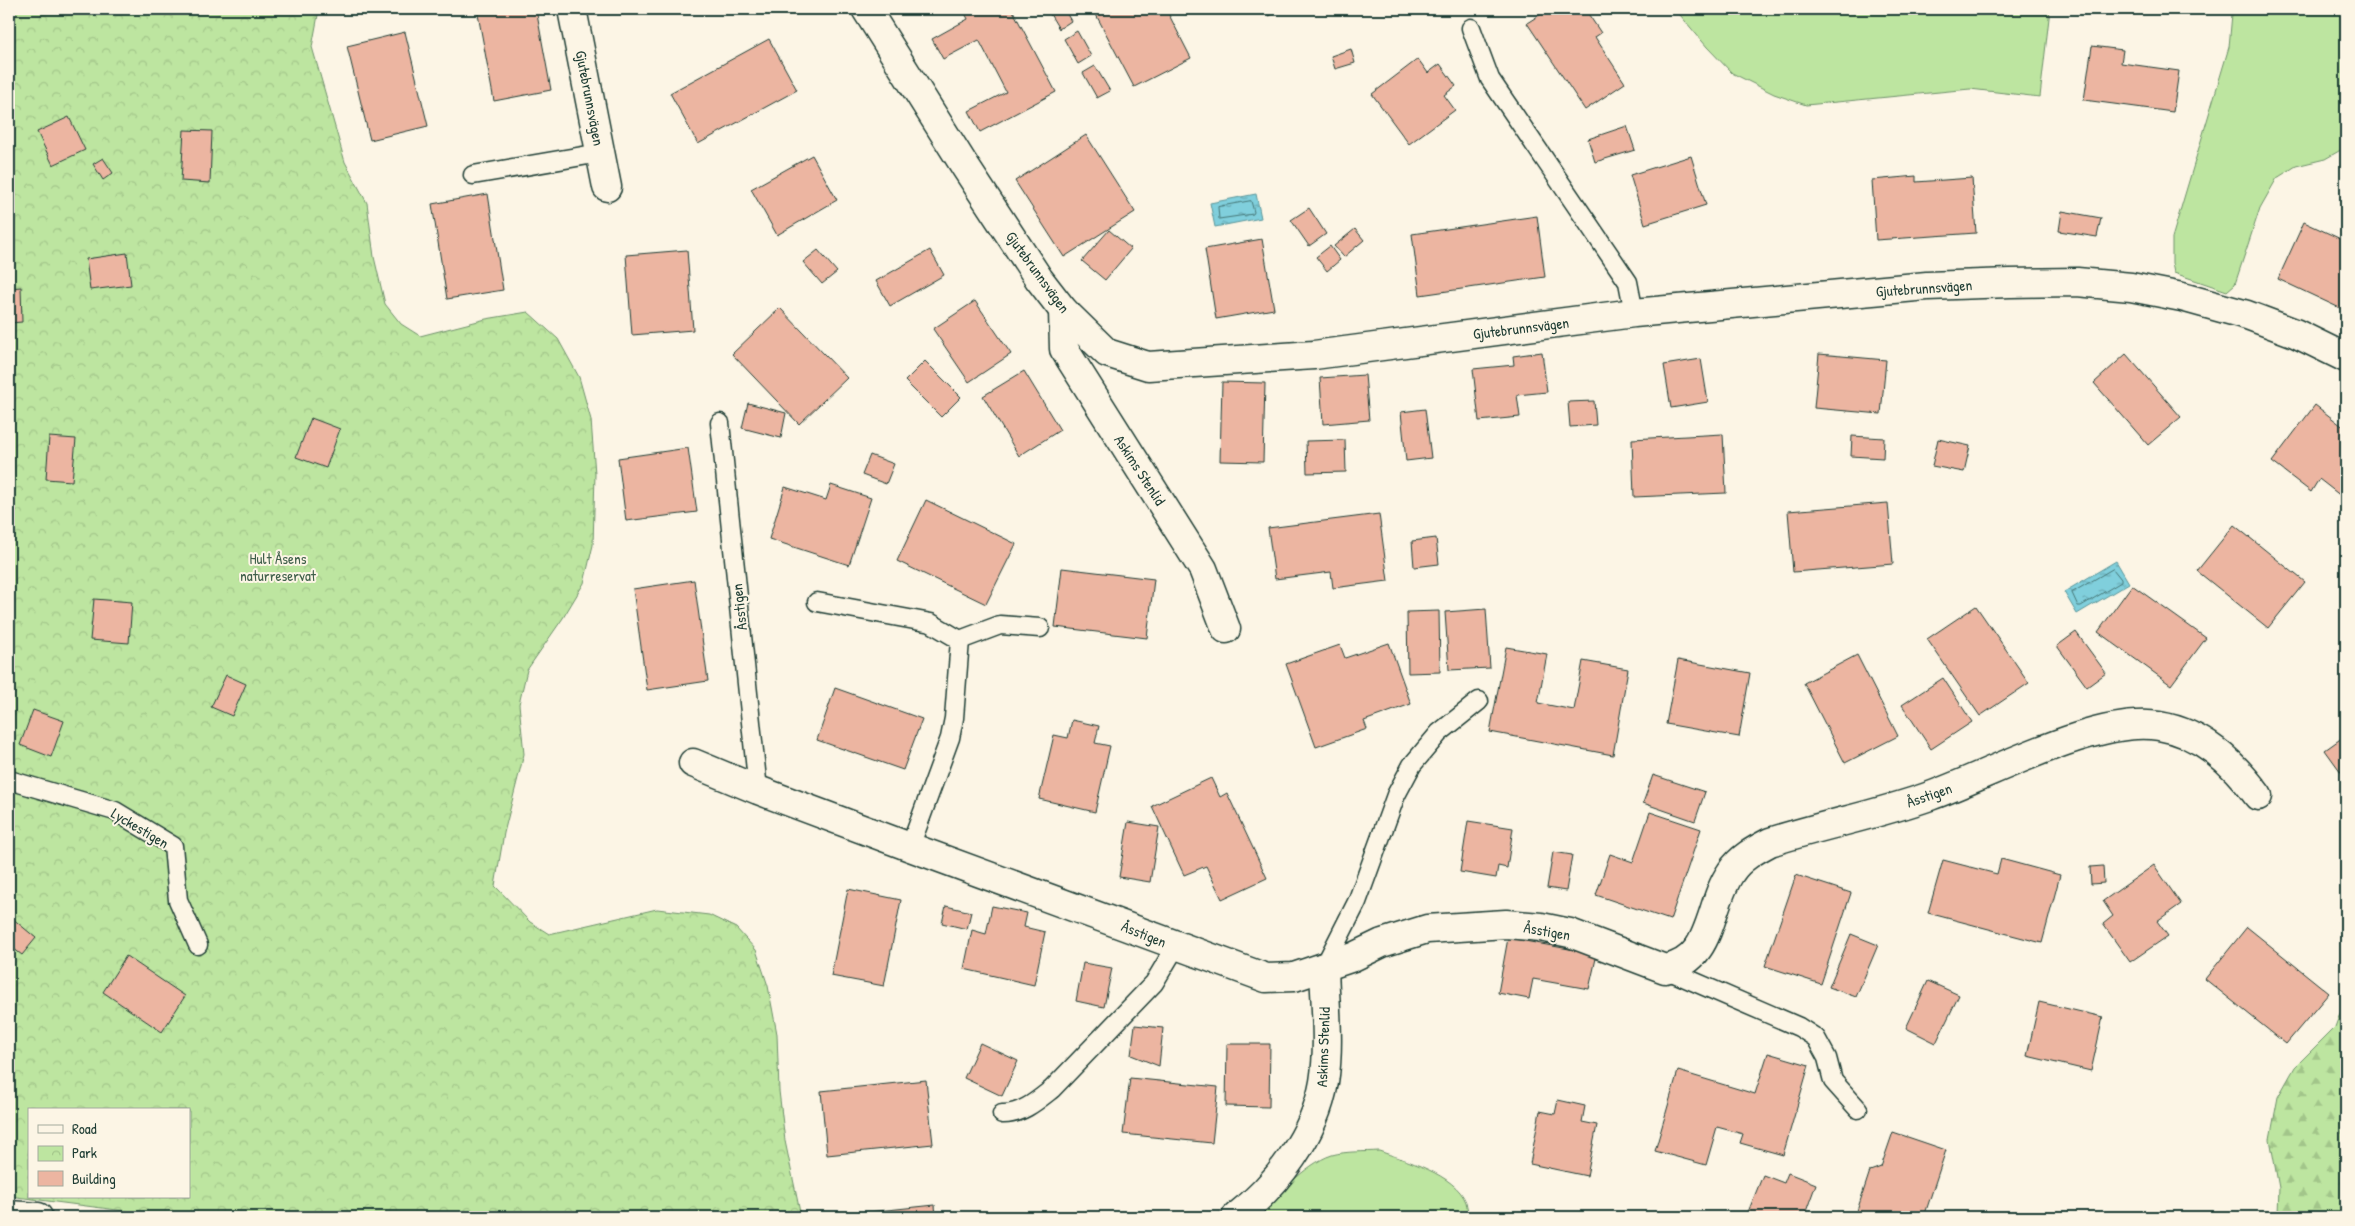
<svg xmlns="http://www.w3.org/2000/svg" width="2355" height="1226" font-family="'Patrick Hand',sans-serif">
<style>
.green{fill:#bde5a0;stroke:#6e916a}
.forest{fill:url(#forest-firs);stroke:#6e916a}
.park{fill:url(#park-crowns);stroke:#6e916a;fill-rule:evenodd}
.water{fill:url(#water-ripples);stroke:#599599}
.lines{fill:none;stroke-linecap:round;stroke-linejoin:round}
.shore{stroke:#467777;stroke-width:1}
.building{fill:#ecb5a1;stroke:#1f3d34}
.lane-casing{stroke:#1f3d34;stroke-width:21}
.street-casing{stroke:#1f3d34;stroke-width:31}
.lane{stroke:#fcf5e5;stroke-width:18}
.street{stroke:#fcf5e5;stroke-width:28}
.labels{text-anchor:middle;dominant-baseline:central;stroke-width:4;stroke-linejoin:round;paint-order:stroke}
.street-label{font-size:15px;fill:#1f3d34;stroke:#fcf5e5}
.park-label{font-size:15px;fill:#3f5f4a;stroke:#fcf5e5}
</style>
<defs>
<pattern id="forest-firs" width="22" height="20" patternUnits="userSpaceOnUse" patternTransform="scale(1.25)"><rect width="22" height="20" fill="#bde5a0"/><path d="M5 1l3.5 6h-7zM16 11l3.5 6h-7z" fill="#a2c58a"/></pattern>
<pattern id="park-crowns" width="20" height="18" patternUnits="userSpaceOnUse" patternTransform="scale(1.25)"><rect width="20" height="18" fill="#bde5a0"/><path d="M2 6a3 3 0 1 1 6 0M12 15a3 3 0 1 1 6 0" fill="none" stroke="#a2c58a"/></pattern>
<pattern id="water-ripples" width="26" height="14" patternUnits="userSpaceOnUse" patternTransform="scale(1.25)"><rect width="26" height="14" fill="#80cfdc"/><path d="M2 4q2-2 4 0t4 0M15 11q2-2 4 0t4 0" fill="none" stroke="#68a9b3"/></pattern>
</defs>
<rect width="100%" height="100%" fill="#fcf5e5"/>
<filter id="ink" filterUnits="userSpaceOnUse"><feTurbulence type="fractalNoise" baseFrequency=".02" numOctaves="2"/><feDisplacementMap in="SourceGraphic" scale="10" xChannelSelector="R" yChannelSelector="G"/><feConvolveMatrix kernelMatrix="1 2 1 2 8 2 1 2 1" color-interpolation-filters="sRGB"/></filter>
<g filter="url(#ink)">
<g class="green">
<path d="M1675,9h375l-10,88 -70,-8 -164,16 -32,-11 -42,-21 -25,-26z"/>
<path d="M2215,9h131v138l-21,12 -29,7 -19,12 -17,30 -25,76 -8,7 -53,-18 -2,-10v-25l57,-191 3,-33z"/>
<path d="M1379,1151c25,9 76,23 87,51 1,4 2,10 3,15h-217c24,-18 52,-53 80,-62 14,-4 32,-3 47,-4z"/>
</g>
<path class="forest" d="M2346,998v219h-72l4,-4 1,-25 -9,-49 8,-42 17,-30 40,-40z"/>
<path class="park" d="M9,9h314l-5,6 -6,32 33,115 22,41 7,54 11,47 16,20 19,12 66,-17 42,-7 30,27 21,38 12,43 4,54 -2,71 -9,38 -21,35 -36,52 -8,34 5,50 -20,79 -9,53 35,36 19,12 108,-25 52,6 27,13 20,22 12,36 9,48 2,57 6,50 16,76h-645l-8,-3 -139,-18zM29,1110h160v87h-160z"/>
<g class="water">
<path d="M1256,194l5,24 -46,9 -5,-24z"/>
<path d="M2116,561l13,22 -52,31 -13,-22z"/>
</g>
<g class="lines">
<g class="shore">
<path d="M1251,201l3,11 -1,2 -34,5 -1,-12z"/>
<path d="M2113,569l8,10v3l-40,24h-3l-6,-13z"/>
</g>
</g>
<g class="building">
<path d="M477,9h59l15,81 -57,11z"/>
<path d="M963,9h49l44,83 -76,40 -11,-21 37,-19 -27,-52 -36,19 -11,-20 36,-20z"/>
<path d="M1047,9h17l7,12 -12,8z"/>
<path d="M1093,9h73l25,49 -57,29z"/>
<path d="M1266,9h18l-15,7z"/>
<path d="M1549,9h36l16,24 -6,4 30,46 -40,27 -58,-87z"/>
<path d="M1077,31l14,25 -13,8 -14,-25z"/>
<path d="M405,32l23,94 -58,14 -23,-94z"/>
<path d="M769,39l28,51 -99,54 -28,-51z"/>
<path d="M2092,46l31,4 -2,13 58,8 -6,41 -89,-12z"/>
<path d="M1351,49l4,14 -20,6 -4,-13z"/>
<path d="M1418,59l10,14 12,-9 16,22 -12,9 11,15 -46,34 -37,-50z"/>
<path d="M1095,66l15,25 -13,7 -14,-25z"/>
<path d="M69,117l16,33 -32,15 -16,-33z"/>
<path d="M1627,126l8,24 -40,12 -7,-23z"/>
<path d="M184,130l28,1 -2,52 -29,-2z"/>
<path d="M1086,135l49,77 -71,45 -49,-76z"/>
<path d="M812,155l25,45 -60,35 -26,-46z"/>
<path d="M1691,156l15,49 -61,19 -15,-49z"/>
<path d="M103,158l10,15 -10,7 -10,-16z"/>
<path d="M1916,176v6l56,-4 4,55 -100,7 -4,-60z"/>
<path d="M488,194l15,96 -56,9 -15,-95z"/>
<path d="M1309,208l17,26 -17,12 -18,-26z"/>
<path d="M2062,211l39,7 -4,19 -38,-6z"/>
<path d="M1537,216l8,61 -125,18 -8,-61z"/>
<path d="M2304,222l41,19 -3,7 4,2v61l-68,-32z"/>
<path d="M1355,229l9,11 -20,17 -10,-11z"/>
<path d="M1109,230l22,19 -26,31 -23,-19z"/>
<path d="M1262,239l12,70 -58,10 -11,-70z"/>
<path d="M1330,246l10,14 -13,11 -11,-14z"/>
<path d="M687,250l6,80 -61,5 -6,-80z"/>
<path d="M818,250l19,22 -15,12 -19,-22z"/>
<path d="M930,250l14,25 -54,31 -14,-25z"/>
<path d="M127,253l4,32 -41,5 -4,-31z"/>
<path d="M21,287l1,35 -13,1v-35z"/>
<path d="M975,301l36,53 -42,28 -36,-53z"/>
<path d="M780,308l67,70 -48,46 -67,-70z"/>
<path d="M1542,352l5,40 -30,3 3,22 -41,4 -6,-52 41,-4 -1,-9z"/>
<path d="M1819,354l67,6 -5,54 -67,-6z"/>
<path d="M2126,354l55,63 -33,28 -54,-62z"/>
<path d="M1701,359l7,43 -37,6 -7,-43z"/>
<path d="M925,361l36,36 -20,20 -36,-36z"/>
<path d="M1024,371l36,59 -41,26 -36,-60z"/>
<path d="M1365,375l4,45 -46,4 -3,-46z"/>
<path d="M1222,382l43,1 -2,79 -43,-1z"/>
<path d="M1594,401l2,24 -26,2 -2,-25z"/>
<path d="M748,403l38,10 -5,25 -39,-10z"/>
<path d="M2315,405l31,24v71l-27,-21 -8,13 -39,-30z"/>
<path d="M1425,409l6,49 -25,3 -5,-49z"/>
<path d="M311,418l29,11 -14,39 -30,-11z"/>
<path d="M1723,434l3,59 -92,4 -2,-58z"/>
<path d="M1852,436l32,2 -1,20 -32,-2z"/>
<path d="M49,437l27,2 -4,42 -26,-2z"/>
<path d="M1938,439l32,7 -6,26 -32,-6z"/>
<path d="M1345,440l1,32 -39,1 -1,-32z"/>
<path d="M688,448l9,64 -71,9 -8,-63z"/>
<path d="M870,455l24,9 -8,20 -24,-9z"/>
<path d="M831,485l40,13 -22,67 -80,-26 16,-52 41,13z"/>
<path d="M926,500l90,44 -30,60 -89,-43z"/>
<path d="M1888,503l5,61 -100,8 -5,-61z"/>
<path d="M1379,514l9,67 -55,7 -2,-16 -56,7 -7,-51z"/>
<path d="M2234,525l71,57 -37,46 -71,-57z"/>
<path d="M1436,538l3,26 -25,3 -2,-26z"/>
<path d="M1062,568l92,11 -7,59 -92,-11z"/>
<path d="M694,580l14,101 -61,9 -14,-101z"/>
<path d="M2132,585l74,53 -35,47 -73,-53z"/>
<path d="M94,599l38,3 -3,41 -39,-3z"/>
<path d="M1976,606l53,77 -49,33 -53,-77z"/>
<path d="M1486,609l4,59 -41,2 -4,-58z"/>
<path d="M1439,611l1,61 -32,1 -1,-61z"/>
<path d="M2076,632l30,41 -19,14 -30,-41z"/>
<path d="M1389,643l22,61 -47,17 3,8 -51,18 -30,-83 54,-19 5,13z"/>
<path d="M1506,647l41,7 -9,49 36,7 9,-49 45,8 -15,86 -123,-23z"/>
<path d="M1857,655l41,81 -53,27 -41,-80z"/>
<path d="M1678,660l72,13 -11,64 -73,-13z"/>
<path d="M226,675l20,9 -14,32 -21,-9z"/>
<path d="M1943,678l29,44 -41,27 -29,-44z"/>
<path d="M835,688l87,31 -19,51 -86,-30z"/>
<path d="M33,710l31,11 -13,36 -31,-12z"/>
<path d="M1072,720l27,6 -4,17 15,3 -15,66 -56,-13 15,-64 14,3z"/>
<path d="M2346,735v44l-21,-29z"/>
<path d="M1653,775l52,17 -10,29 -52,-18z"/>
<path d="M1211,778l9,19 7,-4 40,85 -45,21 -16,-33 -22,9 -32,-69z"/>
<path d="M1650,812l51,17 -31,91 -74,-25 14,-41 23,8z"/>
<path d="M1468,821l45,7 -6,40 -9,-2 -2,12 -36,-6z"/>
<path d="M1128,822l31,5 -9,55 -31,-5z"/>
<path d="M1553,852l19,3 -6,36 -19,-3z"/>
<path d="M2001,859l59,16 -18,68 -114,-30 15,-53 54,14z"/>
<path d="M2154,865l27,39 -24,17 11,15 -38,26 -27,-38 10,-8 -10,-15z"/>
<path d="M2103,866l1,17 -13,1 -1,-17z"/>
<path d="M1796,875l55,18 -30,91 -56,-18z"/>
<path d="M848,889l53,11 -17,86 -53,-10z"/>
<path d="M946,906l25,6 -4,17 -25,-6z"/>
<path d="M992,906l35,7 -3,14 21,5 -11,53 -70,-16 8,-39 14,4z"/>
<path d="M12,918l24,20 -14,17 -13,-10v-23z"/>
<path d="M2247,927l82,66 -43,51 -81,-65z"/>
<path d="M1851,934l27,11 -22,52 -27,-10z"/>
<path d="M1508,938l89,16 -8,35 -56,-10 -4,20 -31,-6z"/>
<path d="M126,956l59,40 -23,36 -59,-40z"/>
<path d="M1083,963l29,5 -8,39 -28,-6z"/>
<path d="M1928,981l31,14 -23,48 -30,-15z"/>
<path d="M2039,1002l64,15 -12,54 -64,-15z"/>
<path d="M1135,1025l28,3 -4,38 -28,-11z"/>
<path d="M980,1043l38,18 -16,35 -38,-18z"/>
<path d="M1227,1044h43l-1,63 -43,-1z"/>
<path d="M1768,1053l41,12 -26,90 -43,-12 3,-9 -26,-7 -11,38 -51,-14 23,-80 77,23z"/>
<path d="M1130,1078l88,9 -6,56 -89,-9z"/>
<path d="M926,1080l7,64 -106,11 -6,-64z"/>
<path d="M1558,1100l27,6 -3,16 15,3 -10,51 -57,-12 10,-53 15,3z"/>
<path d="M1893,1132l53,18 -22,67h-69l15,-46 11,-4z"/>
<path d="M1788,1173l28,11 -12,33h-58l17,-42 21,8z"/>
<path d="M935,1205l1,12h-106v-1z"/>
</g>
<g class="lines">
<g class="lane-casing">
<g id="lane">
<path d="M1471,28l19,51 138,203 6,31"/>
<path d="M473,175l127,-22"/>
<path d="M720,423l38,367"/>
<path d="M817,602l114,21 29,17 40,-15 40,3"/>
<path d="M9,780l106,31 58,35 5,54 20,45"/>
<path d="M910,847l40,-109 4,-20 6,-78"/>
<path d="M1324,967l33,-65 39,-107 16,-30 27,-32 40,-32"/>
<path d="M1665,969l134,58 17,11 11,20 6,23 25,28"/>
<path d="M1002,1114c19,1 36,-14 50,-25l102,-106 22,-37"/>
</g>
</g>
<g class="street-casing">
<g id="street">
<path d="M572,9l35,178"/>
<path d="M866,9l100,159 73,111 24,31 44,43 41,13 166,-11 320,-42 293,-27 83,-3 67,-1 54,5 51,10 65,18 48,18 51,25"/>
<path d="M1063,310l1,39 139,220 23,60"/>
<path d="M693,763l65,27 152,57 356,131 28,-1 59,-20 29,-14 45,-14 79,-5 35,3 29,6 95,36c49,-9 42,-62 66,-97 9,-14 24,-22 39,-30 52,-17 107,-27 160,-46 59,-21 168,-81 229,-70 43,7 74,36 99,70"/>
<path d="M9,1215l29,2"/>
<path d="M1236,1217c41,-32 79,-82 88,-135 6,-37 1,-77 0,-115"/>
</g>
</g>
<use href="#lane" class="lane"/>
<use href="#street" class="street"/>
</g>
</g>
<g class="labels">
<g class="street-label">
<text transform="translate(590 98) rotate(79)">Gjutebrunnsvägen</text>
<text transform="translate(1038 272) rotate(54)">Gjutebrunnsvägen</text>
<text transform="translate(1924 288) rotate(-4)">Gjutebrunnsvägen</text>
<text transform="translate(1521 328) rotate(-7)">Gjutebrunnsvägen</text>
<text transform="translate(1140 470) rotate(57)">Askims Stenlid</text>
<text transform="translate(739 607) rotate(-96)">Åsstigen</text>
<text transform="translate(1929 795) rotate(-19)">Åsstigen</text>
<text transform="translate(140 828) rotate(31)">Lyckestigen</text>
<text transform="translate(1547 931) rotate(10)">Åsstigen</text>
<text transform="translate(1144 934) rotate(22)">Åsstigen</text>
<text transform="translate(1323 1047) rotate(-88)">Askims Stenlid</text>
</g>
<g class="park-label">
<text x="278" y="558">Hult Åsens<tspan x="278" dy="17">naturreservat</tspan></text>
</g>
</g>
<rect width="2355" height="1226" fill="none" stroke="#fcf5e5" stroke-width="30"/>
<rect x="15" y="15" width="2325" height="1196" fill="none" stroke="#1f3d34" stroke-width="2" filter="url(#ink)"/>
<rect x="28" y="1108" width="162" height="90" fill="#fcf5e5" stroke="#a4ab9e"/>
<rect x="38" y="1125" width="25" height="8" fill="#fcf5e5" stroke="#a4ab9e"/>
<text x="72" y="1134" font-size="15" fill="#1f3d34">Road</text>
<rect x="38" y="1146" width="25" height="15" fill="url(#park-crowns)" stroke="#a4ab9e"/>
<text x="72" y="1158" font-size="15" fill="#1f3d34">Park</text>
<rect x="38" y="1171" width="25" height="15" fill="#ecb5a1" stroke="#a4ab9e"/>
<text x="72" y="1184" font-size="15" fill="#1f3d34">Building</text>
</svg>
